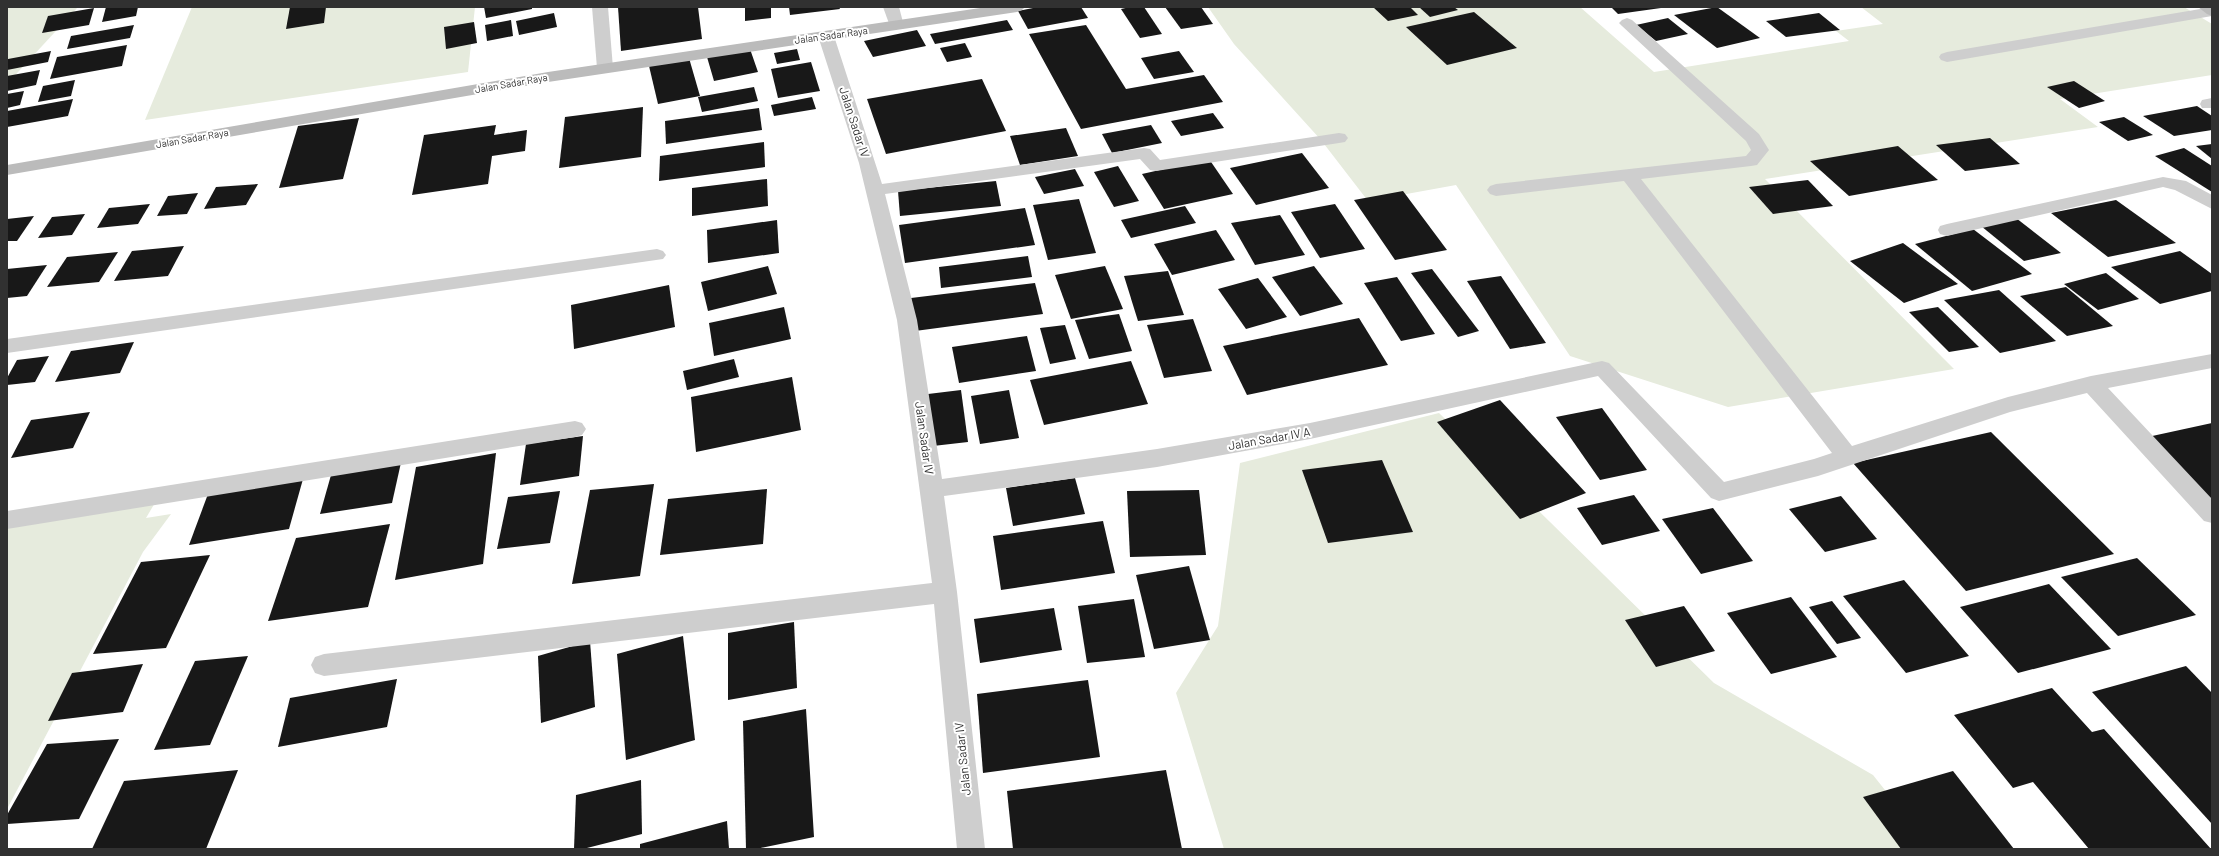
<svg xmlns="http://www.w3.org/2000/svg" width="2219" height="856" font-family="Barlow,sans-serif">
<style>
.green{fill:#e6ebdd}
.building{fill:#181818}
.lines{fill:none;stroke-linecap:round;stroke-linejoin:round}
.lane{fill:#cecece;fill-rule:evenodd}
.street{fill:#cecece;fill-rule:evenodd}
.secondary{fill:#bbb;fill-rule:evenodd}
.labels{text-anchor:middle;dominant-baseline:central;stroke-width:4;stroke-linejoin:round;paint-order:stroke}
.far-street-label{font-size:10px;fill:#313131;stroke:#fff}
.street-label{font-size:12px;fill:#313131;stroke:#fff}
</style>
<rect width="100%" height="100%" fill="#fff"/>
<g class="green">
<path d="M7,7h71l-71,77z"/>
<path d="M192,7h283l-7,65 -323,48z"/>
<path d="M1208,7h372l74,65 195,-31 -13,-10 47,-7 -22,-17h323l28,17v51l-152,24 38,28 -333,52 189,190 -226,38 -158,-51 -114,-171 -88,16 -47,-61 -87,-96z"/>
<path d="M1439,413l275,270 159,92 59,74h-708l-48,-156 42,-67 22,-163z"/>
<path d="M156,501l-10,17 25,-4 -28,38 -136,257v-282z"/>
</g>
<g class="building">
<path d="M106,7h32l-2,9 -34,6z"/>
<path d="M290,7h36l-2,16 -38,6z"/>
<path d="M484,7h48v2l-46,9z"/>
<path d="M618,7h80l4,32 -81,12z"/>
<path d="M745,7h26v11l-26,3z"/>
<path d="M789,7h50l1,2 -50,6z"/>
<path d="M1038,7h43l7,11 -60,11 -10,-18z"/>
<path d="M1130,7h14l18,27 -22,4 -19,-29z"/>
<path d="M1165,7h36l12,17 -32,5z"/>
<path d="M1373,7h37l8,8 -30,6z"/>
<path d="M1419,7h35l4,3 -28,7z"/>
<path d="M1611,7h50v1l-43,6z"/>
<path d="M1717,7l43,31 -43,10 -43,-33z"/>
<path d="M94,8l-5,17 -47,8 6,-17z"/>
<path d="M1474,12l43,36 -70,17 -41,-38z"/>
<path d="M554,13l3,14 -38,8 -3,-14z"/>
<path d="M1819,13l21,17 -54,7 -20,-16z"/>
<path d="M1668,18l20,16 -32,7 -20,-16z"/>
<path d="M511,20l2,16 -26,5 -2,-16z"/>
<path d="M1007,20l6,10 -78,14 -5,-10z"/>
<path d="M474,22l3,21 -31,6 -2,-22z"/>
<path d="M134,25l-4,13 -63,11 4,-13z"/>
<path d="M1086,25l40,64 78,-14 19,27 -142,27 -52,-95z"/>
<path d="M917,30l9,16 -53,11 -9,-16z"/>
<path d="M965,43l7,14 -25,5 -7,-14z"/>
<path d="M127,45l-5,21 -72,13 7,-22z"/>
<path d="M750,49l8,23 -44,9 -7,-24z"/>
<path d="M797,49l3,11 -23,4 -3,-11z"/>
<path d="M51,51l-3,11 -41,8 1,-11z"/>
<path d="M1179,51l15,21 -40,7 -13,-21z"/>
<path d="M689,58l11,38 -42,8 -9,-38z"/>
<path d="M811,62l9,29 -42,7 -7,-29z"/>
<path d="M40,70l-4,15 -29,6v-15z"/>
<path d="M982,79l24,52 -120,23 -19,-55z"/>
<path d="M75,80l-4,16 -33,6 5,-16z"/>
<path d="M2074,81l31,20 -26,7 -32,-21z"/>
<path d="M754,87l4,14 -56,11 -4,-15z"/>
<path d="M24,91l-4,14 -13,3v-14z"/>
<path d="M812,97l4,12 -42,7 -3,-11z"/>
<path d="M73,99l-5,17 -61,11v-16z"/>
<path d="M2197,106l15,10v14l-38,6 -31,-20z"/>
<path d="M643,107l-2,50 -82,11 6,-51z"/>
<path d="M759,108l3,22 -96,14 -1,-23z"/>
<path d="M1213,113l11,15 -43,8 -10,-15z"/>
<path d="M2124,117l29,18 -25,6 -29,-19z"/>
<path d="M359,118l-16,61 -64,9 19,-62z"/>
<path d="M496,125l-2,10 33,-5 -2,21 -33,5 -4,28 -76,11 12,-60z"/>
<path d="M1151,125l11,18 -50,10 -10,-19z"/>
<path d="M1066,128l12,28 -58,9 -10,-29z"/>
<path d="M1990,138l30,26 -55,7 -29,-26z"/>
<path d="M764,142l1,25 -106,14 1,-25z"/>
<path d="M2212,144v15l-16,-13z"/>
<path d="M1898,146l40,34 -89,16 -39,-35z"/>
<path d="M2184,148l28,18v26l-57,-36z"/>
<path d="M1302,153l27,35 -73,17 -26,-37z"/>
<path d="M1209,159l24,35 -69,15 -22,-35z"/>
<path d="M1118,166l21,35 -25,6 -20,-35z"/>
<path d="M1075,169l9,17 -40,8 -9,-17z"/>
<path d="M767,179l1,27 -76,10v-28z"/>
<path d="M1808,180l25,26 -60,8 -24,-27z"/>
<path d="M996,181l5,25 -101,10 -2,-25z"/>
<path d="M258,184l-12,21 -42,4 12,-22z"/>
<path d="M1403,191l44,59 -52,10 -41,-60z"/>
<path d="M198,193l-11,21 -30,2 11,-20z"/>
<path d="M1079,199l17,54 -48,7 -15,-55z"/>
<path d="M2116,200l60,43 -68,14 -57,-44z"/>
<path d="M150,204l-12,20 -41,4 12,-20z"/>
<path d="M1335,204l30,45 -45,9 -29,-46z"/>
<path d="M1185,206l11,17 -65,15 -10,-18z"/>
<path d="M1025,208l10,37 -130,18 -6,-38z"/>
<path d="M85,214l-13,21 -34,3 14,-21z"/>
<path d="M1280,215l25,40 -50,10 -24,-42z"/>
<path d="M34,216l-17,25h-10v-22z"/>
<path d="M2016,218l45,35 -37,8 -43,-35z"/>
<path d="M777,220l2,33 -71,10 -1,-33z"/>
<path d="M1973,229l59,45 -60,17 -57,-47z"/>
<path d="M1216,230l19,30 -63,15 -18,-31z"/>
<path d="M1903,243l55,41 -54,19 -54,-42z"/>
<path d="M184,246l-16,30 -54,5 18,-30z"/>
<path d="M2180,251l32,23v17l-52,13 -49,-37z"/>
<path d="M118,252l-19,30 -52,5 20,-30z"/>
<path d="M1028,256l4,21 -91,11 -2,-21z"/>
<path d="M47,265l-20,31 -20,2v-29z"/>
<path d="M768,266l9,28 -69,17 -7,-29z"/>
<path d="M1105,266l18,43 -52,10 -16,-44z"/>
<path d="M1314,266l29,38 -43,12 -28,-39z"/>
<path d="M1432,269l47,62 -21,6 -47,-64z"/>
<path d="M1168,271l16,44 -46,6 -14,-45z"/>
<path d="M2106,273l33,26 -41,11 -34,-26z"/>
<path d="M1501,276l45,67 -36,6 -43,-68z"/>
<path d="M1397,277l38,57 -34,7 -37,-58z"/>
<path d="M1258,278l29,39 -41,12 -28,-40z"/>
<path d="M1035,283l8,31 -128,17 -4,-33z"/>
<path d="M669,285l6,42 -101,22 -3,-44z"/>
<path d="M2066,287l47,39 -46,10 -47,-40z"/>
<path d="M1999,290l57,51 -56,12 -56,-53z"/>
<path d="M784,307l7,32 -77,17 -5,-33z"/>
<path d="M1938,307l41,40 -30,5 -40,-40z"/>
<path d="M1119,314l13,37 -43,8 -14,-39z"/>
<path d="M1359,318l29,47 -141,30 -24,-49z"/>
<path d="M1193,319l19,52 -48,7 -17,-53z"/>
<path d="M1065,325l11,34 -26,5 -10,-36z"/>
<path d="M1027,336l9,35 -77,12 -7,-36z"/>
<path d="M134,342l-14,31 -65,9 16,-31z"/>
<path d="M49,356l-14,26 -28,3v-7l10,-18z"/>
<path d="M734,359l5,18 -52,13 -4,-19z"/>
<path d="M1131,361l17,43 -104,21 -14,-45z"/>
<path d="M792,377l9,53 -105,22 -5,-55z"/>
<path d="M961,390l7,52 -35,4 -5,-52z"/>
<path d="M1009,390l10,48 -39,6 -9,-48z"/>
<path d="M1500,400l86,93 -66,26 -83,-97z"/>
<path d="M1602,408l45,62 -47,10 -44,-63z"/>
<path d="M90,412l-17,36 -62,10 20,-38z"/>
<path d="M2212,423v78l-69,-63z"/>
<path d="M1991,432l123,122 -148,37 -113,-128z"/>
<path d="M583,436l-4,40 -59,9 6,-41z"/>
<path d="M496,453l-13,111 -88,16 21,-113z"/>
<path d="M402,458l-10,45 -72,11 13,-46z"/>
<path d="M1382,460l31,72 -85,11 -26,-73z"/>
<path d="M1075,478l10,36 -72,12 -7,-38z"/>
<path d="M303,479l-14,50 -100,16 19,-51z"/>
<path d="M654,484l-14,92 -68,8 18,-94z"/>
<path d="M767,489l-4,55 -103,11 8,-56z"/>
<path d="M1199,490l7,65 -76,2 -3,-66z"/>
<path d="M560,491l-10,52 -53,6 11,-52z"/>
<path d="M1634,495l26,36 -58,14 -25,-37z"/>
<path d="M1841,496l36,43 -52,13 -36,-43z"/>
<path d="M1713,508l40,53 -52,13 -39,-55z"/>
<path d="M1103,521l12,52 -114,17 -8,-54z"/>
<path d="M390,524l-22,83 -100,14 28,-83z"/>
<path d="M210,555l-44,93 -73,6 48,-92z"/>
<path d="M2137,558l59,57 -78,21 -57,-59z"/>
<path d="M1189,566l21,74 -56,9 -18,-74z"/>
<path d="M1904,580l65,76 -63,17 -63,-77z"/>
<path d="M2049,584l62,65 -93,24 -58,-66z"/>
<path d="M1791,597l46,60 -66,17 -44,-61z"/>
<path d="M1134,599l11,58 -58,6 -9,-57z"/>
<path d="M1832,601l29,37 -24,6 -28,-37z"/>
<path d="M1684,606l31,45 -59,16 -31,-47z"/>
<path d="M1054,608l8,42 -82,13 -6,-44z"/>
<path d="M794,622l3,66 -69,12v-67z"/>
<path d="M683,636l12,104 -69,20 -9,-106z"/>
<path d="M590,641l5,66 -54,16 -3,-67z"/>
<path d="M248,656l-38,89 -56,5 41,-89z"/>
<path d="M143,664l-20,48 -75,9 24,-48z"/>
<path d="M2186,666l26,27v131l-120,-132z"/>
<path d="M397,679l-10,48 -109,20 12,-49z"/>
<path d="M1088,680l12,77 -117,16 -6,-79z"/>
<path d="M2052,688l40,44 12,-3 107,120h-122l-56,-67 -20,6 -59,-73z"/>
<path d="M806,709l8,128 -58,12h-10l-3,-128z"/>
<path d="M119,739l-40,80 -72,5v-9l40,-71z"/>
<path d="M238,770l-32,79h-114l32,-68z"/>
<path d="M1166,770l16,79h-169l-6,-58z"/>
<path d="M1953,771l61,78h-113l-38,-52z"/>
<path d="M641,780l1,54 -59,15h-9l2,-54z"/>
<path d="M727,821l2,28h-89v-5z"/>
</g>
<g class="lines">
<g class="lane">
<path d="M657,249l6,2 3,4 -3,4 -656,94v-14z"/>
<path d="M575,421l7,2 4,6 -4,6 -7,2 -568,92v-18z"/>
</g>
<g class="street">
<path d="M592,7h16l5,61 -2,3h-12l-2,-3z"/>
<path d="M883,7h16l5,19 -3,3h-10z"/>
<path d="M2212,7v9l-265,46 -6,-2 -2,-3 2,-3 6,-2z"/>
<path d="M1627,18l5,2 127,114 10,16 -12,15 -6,1 -110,13 211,267 156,-49 83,-21 121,-22v14l-104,20 104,111v24l-8,-2 -117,-128 -77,19 -192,64 -99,25 -8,-3 -113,-122 -288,63 -153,28 -213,29 13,96 28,257h-28l-23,-245 -610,72 -9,-3 -4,-8 4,-8 9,-3 608,-71 -35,-263 -38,-157 -41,-127 2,-3h12l2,3 48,148 262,-36 6,1 10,11 179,-27 6,1 3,4 -3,4 -6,1 -183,28 -6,-1 -10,-11 -255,35 32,126 25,159 215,-30 153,-26 292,-62 7,2 115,119 90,-23 18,-6 -208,-272 -128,15 -6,-2 -3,-4 3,-4 6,-2 250,-28 5,-6 -5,-9 -124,-115 -3,-3 3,-3z"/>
<path d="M2212,98v10h-10l-2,-4 2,-4z"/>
<path d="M2163,177l23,4 26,14v14l-37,-19 -12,-3 -216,49 -7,-2 -2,-4 2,-4 7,-2z"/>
</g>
<g class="secondary">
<path d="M987,7h38l-3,3 -5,2 -469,70 -541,93v-10l541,-93z"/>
<path d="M2198,7h14v9l-5,-2z"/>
</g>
</g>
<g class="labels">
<g class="far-street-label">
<text transform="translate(831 35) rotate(-8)">Jalan Sadar Raya</text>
<text transform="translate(511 83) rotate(-10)">Jalan Sadar Raya</text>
<text transform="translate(192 138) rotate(-10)">Jalan Sadar Raya</text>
</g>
<g class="street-label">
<text transform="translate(855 122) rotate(72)">Jalan Sadar IV</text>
<text transform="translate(925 438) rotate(82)">Jalan Sadar IV</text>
<text transform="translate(1269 438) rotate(-10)">Jalan Sadar IV A</text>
<text transform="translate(962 759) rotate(-96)">Jalan Sadar IV</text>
</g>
</g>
<rect width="2219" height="856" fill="none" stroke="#313131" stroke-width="16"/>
</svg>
